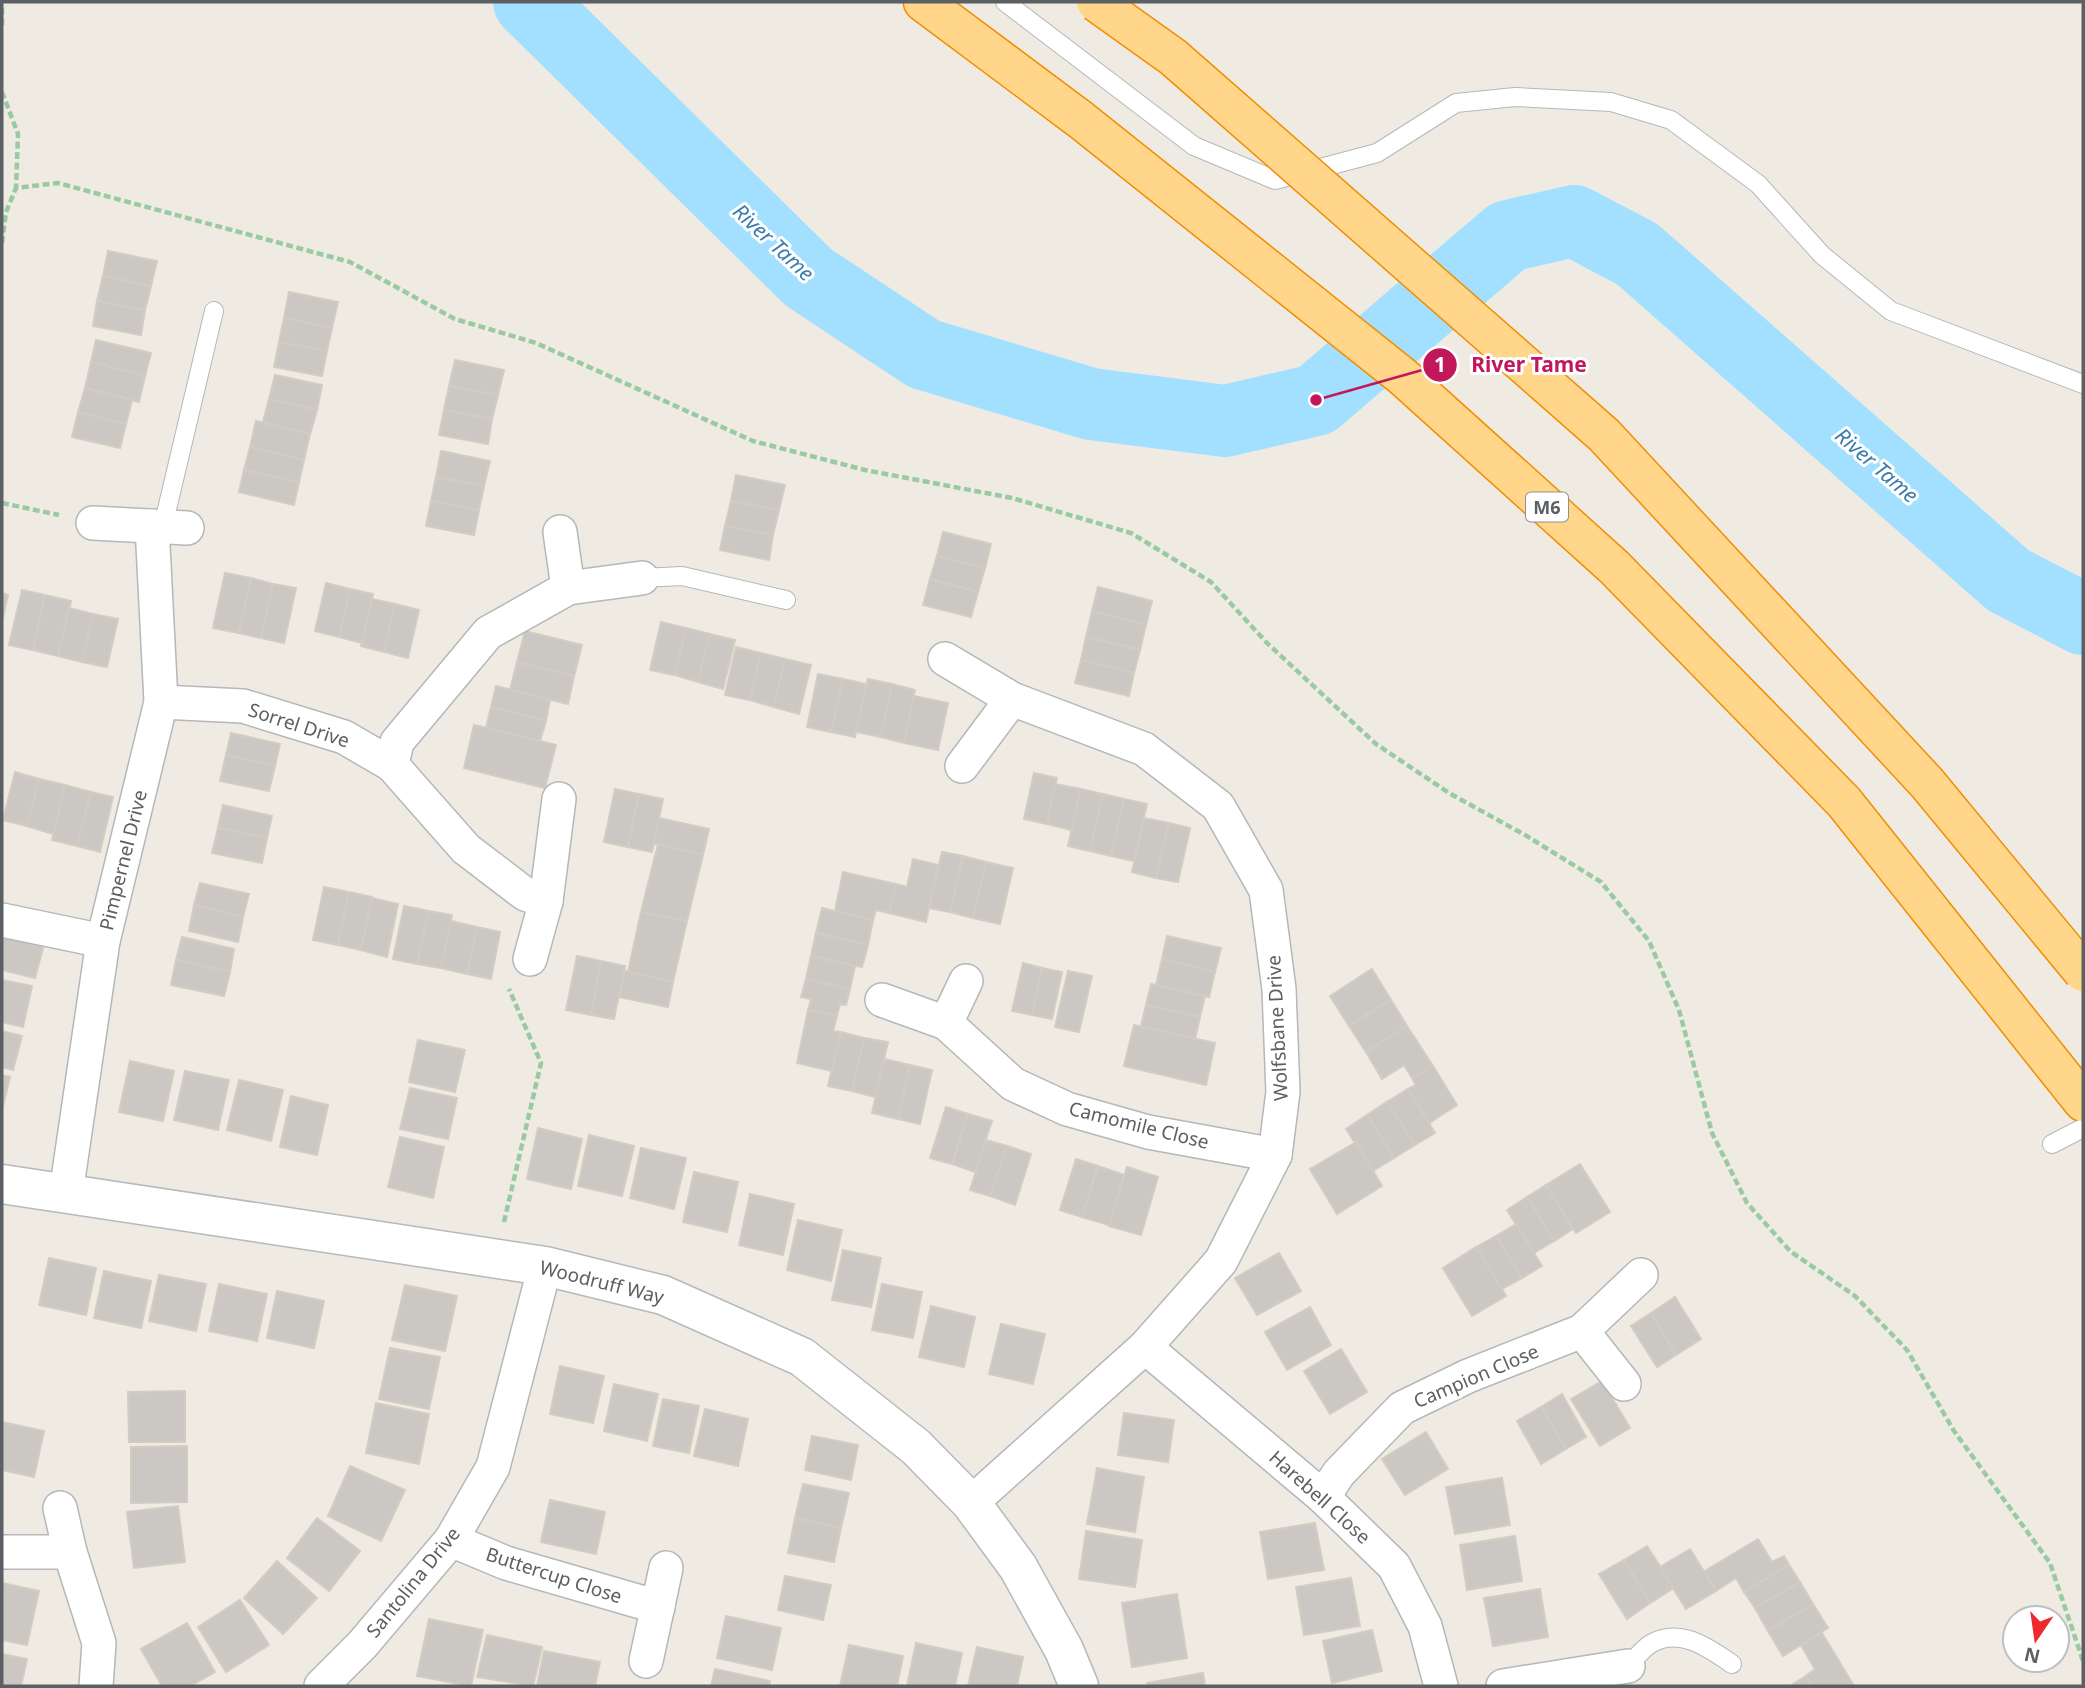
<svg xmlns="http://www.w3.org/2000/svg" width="2085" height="1688" font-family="'Noto Sans',sans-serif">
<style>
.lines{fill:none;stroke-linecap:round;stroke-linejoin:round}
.river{stroke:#a3e0ff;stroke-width:72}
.building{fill:#cbc7c2;stroke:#d3ccc1;stroke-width:2}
.lane-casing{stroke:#b4b7bb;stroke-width:20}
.street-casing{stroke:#b4b7bb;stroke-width:36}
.secondary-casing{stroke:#b5b9be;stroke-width:41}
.highway-casing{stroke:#f28e00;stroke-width:41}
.path{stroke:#99caa2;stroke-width:4.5;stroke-dasharray:7 3.5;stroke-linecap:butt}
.lane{stroke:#fff;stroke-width:18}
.street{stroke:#fff;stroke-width:33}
.secondary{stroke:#fff;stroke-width:38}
.highway{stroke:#ffd68a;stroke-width:38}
.highway-bridge-casing{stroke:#f28e00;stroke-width:41;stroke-linecap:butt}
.highway-bridge{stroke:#ffd68a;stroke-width:38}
.labels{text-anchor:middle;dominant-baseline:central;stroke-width:6;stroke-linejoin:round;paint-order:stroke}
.shield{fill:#fff;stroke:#8c9092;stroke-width:2}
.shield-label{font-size:18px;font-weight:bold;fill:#5b6064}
.street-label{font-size:19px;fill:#5b6064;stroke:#fff}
.water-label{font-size:21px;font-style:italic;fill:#3a7cac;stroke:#fff}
.leader{fill:none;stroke:#c2185b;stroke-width:2.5}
.callout-dot{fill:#c2185b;stroke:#fff;stroke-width:2.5}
.mark-label{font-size:21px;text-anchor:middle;font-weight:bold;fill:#fff}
.callout-label{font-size:21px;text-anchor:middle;font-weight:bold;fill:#c2185b;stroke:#fff;stroke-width:6;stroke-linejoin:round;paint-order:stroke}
</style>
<rect width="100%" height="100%" fill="#efebe3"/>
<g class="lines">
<path class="river" d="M529,2l279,275 116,77 167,50 134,17 91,-21 192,-164 66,-15 63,33 371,326 75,39"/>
</g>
<g class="building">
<path d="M108,251l49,10 -6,25 -48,-10z"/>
<path d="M103,276l48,10 -6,24 -48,-9z"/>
<path d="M289,292l49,10 -6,26 -48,-10z"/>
<path d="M97,301l48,9 -4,25 -48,-9z"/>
<path d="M284,318l48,10 -5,23 -48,-9z"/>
<path d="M96,340l55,13 -6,23 -54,-14z"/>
<path d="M279,342l48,9 -5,25 -48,-9z"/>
<path d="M455,360l49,10 -6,25 -49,-9z"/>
<path d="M91,362l54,14 -6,26 -54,-14z"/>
<path d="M275,375l47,10 -5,25 -48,-11z"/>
<path d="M449,386l49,9 -6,24 -48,-9z"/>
<path d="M85,388l47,12 -6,24 -48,-12z"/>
<path d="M269,399l48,11 -7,24 -47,-12z"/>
<path d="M444,410l48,9 -4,25 -49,-9z"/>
<path d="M78,412l48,12 -6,24 -48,-11z"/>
<path d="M256,421l54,13 -6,26 -54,-13z"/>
<path d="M250,447l54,13 -5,22 -55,-12z"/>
<path d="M441,451l49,10 -6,25 -48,-9z"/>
<path d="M244,470l55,12 -5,23 -55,-13z"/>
<path d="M736,475l49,10 -6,25 -48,-9z"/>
<path d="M436,477l48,9 -5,24 -48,-9z"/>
<path d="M431,501l48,9 -5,25 -48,-9z"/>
<path d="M731,501l48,9 -6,25 -48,-9z"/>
<path d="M725,526l48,9 -4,25 -49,-10z"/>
<path d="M943,532l48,12 -6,24 -48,-12z"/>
<path d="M937,556l48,12 -7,24 -48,-13z"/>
<path d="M225,573l26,5 -12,55 -26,-5z"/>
<path d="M251,578l22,6 -12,54 -22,-5z"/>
<path d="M930,579l48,13 -7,25 -48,-12z"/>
<path d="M326,583l24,6 -11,48 -24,-6z"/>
<path d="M273,584l23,4 -12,55 -23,-5z"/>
<path d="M1098,587l54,14 -6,24 -54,-14z"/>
<path d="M350,589l23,5 -11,49 -23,-6z"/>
<path d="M22,590l23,5 -12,55 -24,-5z"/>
<path d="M2,593l6,2 -6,26z"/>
<path d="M45,595l26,6 -13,55 -25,-6z"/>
<path d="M372,599l23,5 -11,48 -23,-6z"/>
<path d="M395,604l24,6 -11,48 -24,-6z"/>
<path d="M69,608l24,6 -11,48 -24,-6z"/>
<path d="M1092,611l54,14 -6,25 -54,-13z"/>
<path d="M93,614l25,5 -11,48 -25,-5z"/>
<path d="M661,622l25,6 -11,47 -25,-5z"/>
<path d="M686,628l24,6 -12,48 -23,-7z"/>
<path d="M525,631l57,14 -8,31 -57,-14z"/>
<path d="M710,634l25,6 -12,49 -25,-7z"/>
<path d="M1086,637l54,13 -6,23 -53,-13z"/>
<path d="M736,647l25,6 -11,47 -25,-5z"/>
<path d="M761,653l24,6 -11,48 -24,-7z"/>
<path d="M785,659l26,6 -12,49 -25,-7z"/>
<path d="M1081,660l53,13 -5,23 -54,-13z"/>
<path d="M517,662l57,14 -6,28 -58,-14z"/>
<path d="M818,674l25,5 -12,53 -24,-5z"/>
<path d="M843,679l23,5 -11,53 -24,-5z"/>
<path d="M868,679l24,5 -11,53 -25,-5z"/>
<path d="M892,684l23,6 -11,53 -23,-6z"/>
<path d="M496,686l54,14 -4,21 -55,-14z"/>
<path d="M914,696l34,7 -10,47 -34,-7z"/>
<path d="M491,707l55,14 -6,20 -54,-13z"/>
<path d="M474,725l82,20 -11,43 -81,-20z"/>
<path d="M231,733l49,11 -5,22 -49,-11z"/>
<path d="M226,755l49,11 -6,25 -49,-10z"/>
<path d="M15,772l24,7 -12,47 -24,-6z"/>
<path d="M1034,773l23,5 -10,46 -23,-5z"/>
<path d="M39,779l26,6 -12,49 -26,-8z"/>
<path d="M1055,784l26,5 -10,41 -24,-6z"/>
<path d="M65,785l26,7 -14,54 -25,-6z"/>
<path d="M615,789l24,5 -11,53 -24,-5z"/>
<path d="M1081,789l22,5 -13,57 -22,-5z"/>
<path d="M91,792l22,5 -13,55 -23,-6z"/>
<path d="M639,794l24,5 -11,53 -24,-5z"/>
<path d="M1103,794l21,5 -13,57 -21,-5z"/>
<path d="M1124,799l23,5 -13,57 -23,-5z"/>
<path d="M223,805l49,11 -5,22 -49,-10z"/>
<path d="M659,818l50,11 -6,26 -49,-11z"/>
<path d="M1144,818l25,5 -13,55 -24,-6z"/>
<path d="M1169,823l21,5 -12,54 -22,-4z"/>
<path d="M218,828l49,10 -5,25 -50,-10z"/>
<path d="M658,844l45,11 -16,66 -46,-9z"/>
<path d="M942,852l21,4 -13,56 -21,-4z"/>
<path d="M963,856l23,6 -13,56 -23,-6z"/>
<path d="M913,859l25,6 -12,57 -37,-9 7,-29 11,3z"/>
<path d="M986,862l27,6 -13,56 -27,-6z"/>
<path d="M843,872l53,12 -7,29 -13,-3 -3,10 -38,-9z"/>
<path d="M200,883l49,11 -6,23 -49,-12z"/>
<path d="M324,887l25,5 -11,53 -25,-5z"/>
<path d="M349,892l23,5 -11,53 -23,-5z"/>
<path d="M372,898l26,6 -11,53 -26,-7z"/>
<path d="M194,905l49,12 -5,25 -49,-11z"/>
<path d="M404,906l25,5 -12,53 -24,-5z"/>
<path d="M822,908l51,12 -5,25 -52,-12z"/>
<path d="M429,911l23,4 -11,53 -24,-4z"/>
<path d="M641,912l46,9 -14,61 -45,-10z"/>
<path d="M451,921l26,6 -10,47 -26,-6z"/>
<path d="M477,927l23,5 -9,47 -24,-5z"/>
<path d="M816,933l52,12 -6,22 -51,-11z"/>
<path d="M2,934l42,10 -9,34 -33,-8z"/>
<path d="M1167,936l54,12 -6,24 -53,-13z"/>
<path d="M182,937l52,12 -4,23 -54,-12z"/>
<path d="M577,956l24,5 -10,54 -25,-5z"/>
<path d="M811,956l44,10 -5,23 -44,-10z"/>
<path d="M1162,959l53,13 -6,25 -53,-12z"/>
<path d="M176,960l54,12 -6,24 -53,-11z"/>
<path d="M601,961l24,5 -11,53 -23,-4z"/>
<path d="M1023,963l19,5 -10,47 -20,-4z"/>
<path d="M1042,968l20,4 -10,47 -20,-4z"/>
<path d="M1372,969l19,31 -42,26 -19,-30z"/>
<path d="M625,971l48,11 -5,25 -49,-10z"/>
<path d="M1068,971l24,5 -13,56 -24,-5z"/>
<path d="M806,979l44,10 -4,16 -6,-1 -3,12 -29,-6 3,-11 -10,-2z"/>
<path d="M2,980l30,6 -9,41 -21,-5z"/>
<path d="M1151,984l54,12 -5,21 -54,-12z"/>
<path d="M1391,1000l16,26 -41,26 -17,-26z"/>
<path d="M1146,1005l54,12 -5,22 -54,-13z"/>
<path d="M808,1010l29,6 -4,15 8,1 -9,39 -35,-8z"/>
<path d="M1134,1025l81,18 -9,42 -82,-19z"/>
<path d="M1407,1026l26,40 -21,12 -8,-13 -22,14 -16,-27z"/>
<path d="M2,1031l20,5 -9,34 -11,-3z"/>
<path d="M841,1032l23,6 -12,53 -24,-5z"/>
<path d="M864,1038l24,4 -13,55 -23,-6z"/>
<path d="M418,1040l47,10 -10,42 -46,-10z"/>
<path d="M884,1059l26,6 -12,54 -26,-6z"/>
<path d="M130,1061l44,10 -11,50 -44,-9z"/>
<path d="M910,1065l22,5 -12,54 -22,-5z"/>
<path d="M1433,1066l24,39 -28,18 -21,-34 8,-4 -4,-7z"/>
<path d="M185,1071l44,9 -11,50 -44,-10z"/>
<path d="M2,1075l8,2 -8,33z"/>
<path d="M239,1080l44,10 -12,51 -44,-11z"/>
<path d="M410,1088l47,10 -9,41 -48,-10z"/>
<path d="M1408,1089l27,44 -20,12 -28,-43z"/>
<path d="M291,1096l37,9 -11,50 -37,-8z"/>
<path d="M1387,1102l28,43 -21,13 -27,-43z"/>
<path d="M946,1107l22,7 -16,50 -22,-6z"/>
<path d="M968,1114l24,7 -17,51 -23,-8z"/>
<path d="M1367,1115l27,43 -21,13 -27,-42z"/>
<path d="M538,1128l44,11 -11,50 -44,-10z"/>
<path d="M589,1135l45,11 -12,50 -44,-10z"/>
<path d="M400,1137l44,10 -11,51 -45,-11z"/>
<path d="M986,1140l21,6 -17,50 -20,-6z"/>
<path d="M1356,1142l26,44 -45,28 -27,-45z"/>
<path d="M1007,1146l24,8 -16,51 -25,-9z"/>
<path d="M641,1148l45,10 -12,51 -44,-11z"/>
<path d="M1076,1159l22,7 -16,51 -22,-7z"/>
<path d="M1580,1164l30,48 -34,21 -30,-48z"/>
<path d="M1098,1166l26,9 -15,50 -27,-8z"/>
<path d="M1127,1167l31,10 -17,58 -32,-9z"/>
<path d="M694,1172l44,10 -11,50 -44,-10z"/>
<path d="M1546,1185l27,44 -19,12 -27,-44z"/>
<path d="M750,1194l44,10 -11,51 -44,-10z"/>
<path d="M1527,1197l27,44 -20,12 -27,-43z"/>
<path d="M798,1220l44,10 -11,51 -44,-11z"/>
<path d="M1516,1224l26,42 -20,12 -26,-42z"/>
<path d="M1496,1236l26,42 -20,11 -26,-42z"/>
<path d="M1476,1247l30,49 -34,20 -29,-48z"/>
<path d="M843,1250l38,8 -10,49 -39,-7z"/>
<path d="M1279,1253l22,38 -44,24 -22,-37z"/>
<path d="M49,1258l47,10 -10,47 -47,-10z"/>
<path d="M104,1271l47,10 -10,47 -47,-10z"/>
<path d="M159,1275l47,9 -10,47 -47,-10z"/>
<path d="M219,1284l48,10 -10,47 -48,-10z"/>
<path d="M882,1284l40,8 -9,46 -41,-8z"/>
<path d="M405,1285l52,11 -12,55 -53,-11z"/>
<path d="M277,1291l47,10 -10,47 -47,-10z"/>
<path d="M1675,1297l26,42 -25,16 -25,-42z"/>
<path d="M931,1306l44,11 -11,50 -45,-10z"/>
<path d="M1310,1307l21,38 -44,25 -22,-38z"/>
<path d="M1651,1313l25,42 -19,12 -26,-41z"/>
<path d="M1001,1324l44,10 -12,50 -44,-10z"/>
<path d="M390,1348l50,9 -11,52 -50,-10z"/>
<path d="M1341,1349l26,43 -37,22 -26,-43z"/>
<path d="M560,1366l44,10 -11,47 -43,-9z"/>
<path d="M1602,1381l28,47 -30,18 -29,-47z"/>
<path d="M614,1384l44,10 -11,47 -43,-10z"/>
<path d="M185,1391v51h-56l-1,-50z"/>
<path d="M1562,1394l24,43 -20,12 -25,-42z"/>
<path d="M663,1399l36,7 -10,47 -36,-7z"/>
<path d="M376,1403l53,11 -10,50 -53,-11z"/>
<path d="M1541,1407l25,42 -25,15 -24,-43z"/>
<path d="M705,1409l43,10 -10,47 -44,-10z"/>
<path d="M1124,1413l50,7 -6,42 -50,-7z"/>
<path d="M2,1422l42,9 -10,46 -32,-7z"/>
<path d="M1426,1432l22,37 -43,26 -23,-36z"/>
<path d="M812,1436l46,9 -7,35 -46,-10z"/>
<path d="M187,1446v56l-56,1v-56z"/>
<path d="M350,1466l55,24 -24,51 -53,-25z"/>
<path d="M1097,1468l47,9 -9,55 -48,-8z"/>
<path d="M1502,1478l8,47 -55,9 -9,-47z"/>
<path d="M803,1484l46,9 -8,35 -46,-10z"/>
<path d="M550,1500l55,12 -9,42 -55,-12z"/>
<path d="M178,1506l7,56 -51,6 -7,-56z"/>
<path d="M317,1518l43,33 -31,40 -42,-33z"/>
<path d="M795,1518l46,10 -7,34 -46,-9z"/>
<path d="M1315,1523l9,47 -56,9 -8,-47z"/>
<path d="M1086,1531l56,9 -7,47 -56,-8z"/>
<path d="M1515,1536l7,45 -55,9 -7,-45z"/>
<path d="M1758,1539l14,23 12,-6 5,9 -45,27 -8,-14 -20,13 -13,-19z"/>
<path d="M1647,1546l27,42 -24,15 -26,-43z"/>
<path d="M1690,1549l26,42 -30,18 -26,-42z"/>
<path d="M1624,1560l26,43 -23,16 -28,-45z"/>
<path d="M277,1561l40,37 -34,36 -39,-36z"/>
<path d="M1789,1565l11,17 -45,26 -11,-16z"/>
<path d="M785,1576l46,9 -8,35 -45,-10z"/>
<path d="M1351,1578l9,48 -56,9 -8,-48z"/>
<path d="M1800,1582l13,22 -45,27 -13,-23z"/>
<path d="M2,1583l37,8 -12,54 -25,-5z"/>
<path d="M1540,1589l8,48 -55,9 -9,-48z"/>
<path d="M1177,1594l10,64 -55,9 -10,-64z"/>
<path d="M240,1600l29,45 -43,27 -28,-45z"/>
<path d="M1813,1604l15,24 -45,28 -15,-25z"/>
<path d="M726,1616l55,12 -9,42 -55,-12z"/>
<path d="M429,1619l54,11 -12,56 -54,-10z"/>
<path d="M187,1623l28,49 -25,14h-28l-21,-37z"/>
<path d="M1372,1630l10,41 -50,12 -9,-42z"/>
<path d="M1822,1633l32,53h-41l-7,-10 9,-7 -14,-24z"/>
<path d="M487,1635l55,12 -9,39 -56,-9z"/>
<path d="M916,1643l46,10 -7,33h-48z"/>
<path d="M849,1645l54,11 -6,30h-57z"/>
<path d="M977,1647l46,10 -6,29h-49z"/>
<path d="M544,1651l56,11 -5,24h-58z"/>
<path d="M2,1654l25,5 -6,27h-19z"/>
<path d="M715,1669l55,12 -1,5h-58z"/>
<path d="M1203,1673l2,13h-57l-1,-3z"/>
<path d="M1806,1676l7,10h-23z"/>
</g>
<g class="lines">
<g class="lane-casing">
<g id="lane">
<path d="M1005,2l189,144 81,34 102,-27 79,-50 59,-6 96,5 60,18 87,64 64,71 69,56 192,73"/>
<path d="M163,526l51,-215"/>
<path d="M642,578l40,-2 104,24"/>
<path d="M2052,1144l31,-16"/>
<path d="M1628,1666c7,-7 15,-18 24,-23 29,-16 58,6 80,21"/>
</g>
</g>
<g class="street-casing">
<g id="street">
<path d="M93,523l94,5"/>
<path d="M560,532l8,56"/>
<path d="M945,659l67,40 132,50 74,57 48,84 13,99 4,103 -8,63 -54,106 -76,86 -174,156"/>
<path d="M161,702l82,4 101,31 48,28 74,84 59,45 21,7"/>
<path d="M392,765l5,-23 91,-109 80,-45 74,-10"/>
<path d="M962,766l50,-67"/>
<path d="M2,920l101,21"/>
<path d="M530,959l16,-58 13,-102"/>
<path d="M882,1000l64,23 67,61 54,25 81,23 127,23"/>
<path d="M946,1023l20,-42"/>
<path d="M66,1193l37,-252 58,-239 -9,-176"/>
<path d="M1582,1331l42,53"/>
<path d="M1145,1347l178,150 71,69 31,60 16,60"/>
<path d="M1323,1497l16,-24 63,-65 66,-32 114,-45 59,-56"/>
<path d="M60,1508l10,44 29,91 -3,43"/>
<path d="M451,1540l55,23 152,44"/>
<path d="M2,1552h68"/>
<path d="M646,1661l20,-93"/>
<path d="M321,1686l41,-41 89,-105 42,-73 52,-201"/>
<path d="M1503,1686l125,-20"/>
</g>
</g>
<g class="secondary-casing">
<path id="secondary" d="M2,1184l543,82 118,29 139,62 114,90 55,56 47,64 46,83 15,36"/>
</g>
<g class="highway-casing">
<path id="highway" d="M923,2l158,118 321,256 212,191 230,235 239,300"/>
</g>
<g class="path">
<path d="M2,8v17"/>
<path d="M2,92l16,42 -2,54"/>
<path d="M2,243l4,-31 10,-24 42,-5 292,79 105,57 81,24 217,98 112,29 147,28 119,35 80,49 56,61 109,101 73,49 76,42 76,47 48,59 30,69 33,123 35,70 43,48 65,45 52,54 47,81 96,132 33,98"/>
<path d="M2,503l57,12"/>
<path d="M504,1222l37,-159 -32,-74"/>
</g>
<use href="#lane" class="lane"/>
<use href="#street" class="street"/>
<use href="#secondary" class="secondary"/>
<use href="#highway" class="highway"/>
<g class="highway-bridge-casing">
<path id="highway-bridge" d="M1096,2l77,55 431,378 323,348 156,189"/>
</g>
<use href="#highway-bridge" class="highway-bridge"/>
</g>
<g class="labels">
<rect class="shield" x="1526" y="492.5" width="42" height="29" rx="5"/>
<g class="shield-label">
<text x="1547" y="507">M6</text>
</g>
<g class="street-label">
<text transform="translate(299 725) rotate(18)">Sorrel Drive</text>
<text transform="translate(123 860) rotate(-76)">Pimpernel Drive</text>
<text transform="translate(1277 1028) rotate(-93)">Wolfsbane Drive</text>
<text transform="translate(1139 1125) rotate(14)">Camomile Close</text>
<text transform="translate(602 1282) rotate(14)">Woodruff Way</text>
<text transform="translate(1476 1376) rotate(-23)">Campion Close</text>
<text transform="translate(1320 1497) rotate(42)">Harebell Close</text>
<text transform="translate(554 1575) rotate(18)">Buttercup Close</text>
<text transform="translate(413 1582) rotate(-51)">Santolina Drive</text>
</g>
<g class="water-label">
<text transform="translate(774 242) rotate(43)">River Tame</text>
<text transform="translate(1877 465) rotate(41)">River Tame</text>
</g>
</g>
<path class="leader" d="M1316 400L1440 365"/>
<g class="callout-dot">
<circle cx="1316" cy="400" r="7"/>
<circle cx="1440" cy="365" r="18"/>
</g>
<g class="mark-label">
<text x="1440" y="372">1</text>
</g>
<g class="callout-label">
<text x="1529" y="372">River Tame</text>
</g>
<rect width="2085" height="1688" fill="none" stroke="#5b6064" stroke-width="7"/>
<g transform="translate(2036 1639) rotate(193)"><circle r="33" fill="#ffffff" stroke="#bdbfc1" stroke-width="2"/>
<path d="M0-5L12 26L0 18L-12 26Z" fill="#ef292d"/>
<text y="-10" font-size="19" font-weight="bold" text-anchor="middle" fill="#5b6064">N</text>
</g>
</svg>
